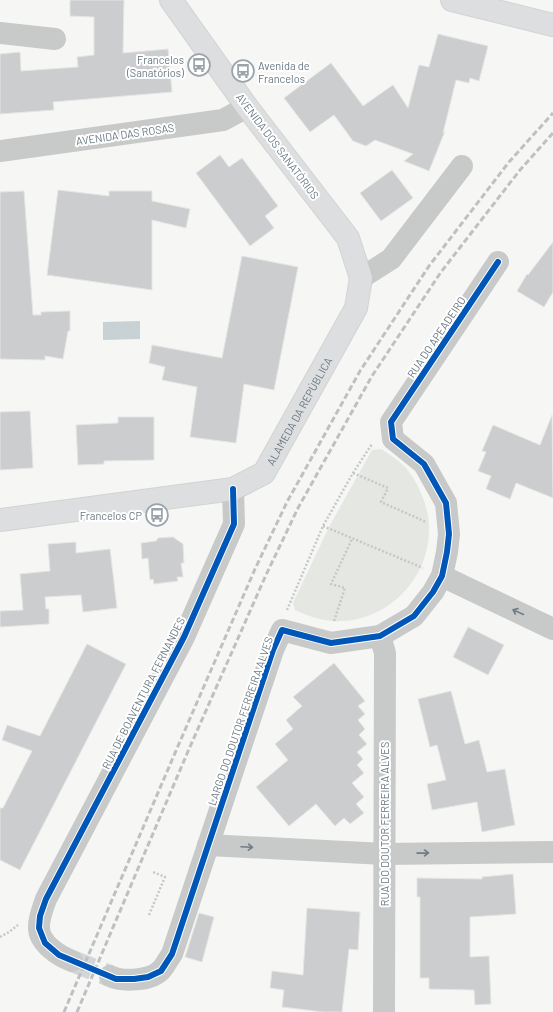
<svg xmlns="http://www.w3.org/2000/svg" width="553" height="1012" font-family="Barlow,sans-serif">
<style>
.green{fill:#e5e7e3}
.water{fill:#c8d1d3}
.building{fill:#cccdce;stroke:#e5e5e4}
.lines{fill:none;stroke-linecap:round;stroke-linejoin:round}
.minor-tunnel{stroke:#d3d6d8;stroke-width:22;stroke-dasharray:22 11;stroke-linecap:butt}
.major-casing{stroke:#d2d3d3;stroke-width:24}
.path{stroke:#c6c7c8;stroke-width:2.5;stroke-dasharray:2 2;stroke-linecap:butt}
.minor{stroke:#c8caca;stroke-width:22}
.major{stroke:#dddedf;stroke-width:22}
.rail{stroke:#bfc0c1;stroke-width:3;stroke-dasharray:6 3;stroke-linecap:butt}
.cycleway-casing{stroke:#fff;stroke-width:8}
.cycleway{stroke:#0057b8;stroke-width:6}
.oneway{stroke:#6e7c86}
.labels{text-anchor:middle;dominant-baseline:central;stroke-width:4;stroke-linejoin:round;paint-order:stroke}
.poi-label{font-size:11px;fill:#697882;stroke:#fff;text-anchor:end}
.street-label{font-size:11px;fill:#697882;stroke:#fff}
</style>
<rect width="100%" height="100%" fill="#f6f6f5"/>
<path class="green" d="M381,449c8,5 17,11 24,18 12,14 20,32 23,49 8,53 -33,103 -86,105 -17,1 -32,-4 -47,-11l-2,-7 36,-76 43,-77z"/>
<path class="water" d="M140,321v18l-37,1v-18z"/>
<g class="building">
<path d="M70,0h54l-1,53 45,-4 4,43 -119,10 1,8 -54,4v-60l20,-2 1,19 57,-4 -1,-10 17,-2v-38l-24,-1z"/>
<path d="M438,34l50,12 -9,35 -9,-3 -1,5 -13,-3 -13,53 2,-2 -16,40 -25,-10 9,-7 -38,-14 -9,6 -13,-5 -19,-26 -24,17 -26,-34 47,-35 32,43 30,-21 15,23 11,-43 10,2z"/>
<path d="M220,155l9,12 13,-9 36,48 -13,10 9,12 -24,18 -54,-73z"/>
<path d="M392,170l21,28 -32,23 -21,-28z"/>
<path d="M58,190l51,6v-5h43v10l38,8 -4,19 -34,-8v70l-105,-15z"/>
<path d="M24,191l9,124h8v-3l29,-1v20h-2l-5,28 -18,-3v4l-45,-1v-167z"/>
<path d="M553,242v50l-9,15 -27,-16 10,-17 1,1z"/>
<path d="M242,256l56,11 -24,123 -30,-6 -8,59 -46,-6 7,-50 -35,-7 3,-13 -16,-4 3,-18 70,13z"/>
<path d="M30,411l3,57 -33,2v-58z"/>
<path d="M552,415l1,83 -37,-15 -6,16 -24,-10 5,-13 -13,-5 8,-19 -4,-1 11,-26 47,20z"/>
<path d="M118,417h36v43l-50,1v3l-26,1 -2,-40 42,-2z"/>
<path d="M173,537l10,7 1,19h-3l2,14h-6l1,4 -24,3 -1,-5 -3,1 -2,-22 -6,1 -1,-16 15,-2 2,-3z"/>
<path d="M76,542v11l34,-4 7,59 -34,4 -2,-17 -36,2 1,12h3v15l-49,3v-16l23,-1 -3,-36 30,-3 -2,-27z"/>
<path d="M468,627l36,18 -16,30 -35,-18z"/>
<path d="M87,644l39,20 -106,206 -20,-10v-52h3l29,-57 -30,-11 5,-15 33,11z"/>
<path d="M334,663l31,38 -7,5 7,8 -7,6 7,9 -6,6 8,9 -10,8 6,7 -6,6 7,8 -12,10 12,14 -8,7 8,9 -14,11 -6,-6 -9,8 -19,-22 -27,22 -33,-39 32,-27 -13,-16 18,-15 -7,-9 16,-14 -9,-9z"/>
<path d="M451,691l14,53 14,-4 8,32 18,-3 10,56 -33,7 -5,-30 -45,8 -5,-26 19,-4 -9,-35 -7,2 -12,-48z"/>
<path d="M513,874l3,40 -46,3v40l19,-1 2,48 -16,1 -1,-15 -45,-1v-11h-9v-81h-3v-19l65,1v-2z"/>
<path d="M307,908l53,4 -2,38 -9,-1 -7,63h-19l-41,-5 2,-17 -14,-2 2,-17 31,4z"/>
<path d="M199,913l15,4 -12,45 -17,-5z"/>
</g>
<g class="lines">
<path class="minor-tunnel" d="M72,961l38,15"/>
<g class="major-casing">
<g id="major">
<path d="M452,0l101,25"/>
<path id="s1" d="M0,520l233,-31 31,-16 92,-165 5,-30 -13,-40 -101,-131 -76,-107"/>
</g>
</g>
<g class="path">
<path d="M353,473l35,15 -7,14 45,20"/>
<path d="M323,526l100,42"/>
<path d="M287,610l36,-84 30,-53 19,-29"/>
<path d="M334,621l11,-33 -14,-4 21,-45"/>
<path d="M149,915l16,-38 -12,-5"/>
<path d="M0,937l9,-5 9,-7"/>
</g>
<g class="minor">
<path d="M0,33l55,6"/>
<path d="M0,151l223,-31 24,-13"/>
<path d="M361,278l30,-19 71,-93"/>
<path d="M442,576l111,53"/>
<path d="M380,636l5,17 -1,359"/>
<path d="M208,845l176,9 169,-2"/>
<path d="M72,961c-13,-5 -34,-18 -33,-35 0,-9 4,-18 7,-27l138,-262 50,-113 -1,-35"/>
<path d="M110,976c12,6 41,5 51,-6 4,-4 7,-11 11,-16l101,-304 9,-20 49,13 49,-7 34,-20 19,-24 9,-16 5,-24 2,-18 -3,-31 -22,-39 -31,-25 -2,-17 107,-160"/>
</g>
<use href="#major" class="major"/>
<g class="rail">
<path d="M64,1012l114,-266 77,-177 32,-67 73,-131 69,-105 80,-104 44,-49"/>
<path d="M77,1012l112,-263 77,-174 32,-67 74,-132 69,-104 79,-102 33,-37"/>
</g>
<g class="cycleway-casing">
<path id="cycleway" d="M233,489l1,35 -50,113 -138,262 -6,17 -1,12 6,15 14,12 57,24h18l14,-2 13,-6 11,-17 101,-304 9,-20 49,13 49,-7 34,-20 19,-24 9,-16 5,-24 2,-18 -3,-31 -22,-39 -31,-25 -2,-17 107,-160"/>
</g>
<use href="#cycleway" class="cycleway"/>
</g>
<defs><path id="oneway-shaft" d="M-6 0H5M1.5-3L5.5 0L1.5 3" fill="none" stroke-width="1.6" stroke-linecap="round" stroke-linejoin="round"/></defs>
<g class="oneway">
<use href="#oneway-shaft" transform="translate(518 612) rotate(-155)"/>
<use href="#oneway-shaft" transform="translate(247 847) rotate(3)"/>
<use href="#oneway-shaft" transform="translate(423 853) rotate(-1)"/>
</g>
<defs>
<g id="bus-ring" transform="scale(1.15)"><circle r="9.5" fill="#fff" stroke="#9aa4aa" stroke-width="1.5"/><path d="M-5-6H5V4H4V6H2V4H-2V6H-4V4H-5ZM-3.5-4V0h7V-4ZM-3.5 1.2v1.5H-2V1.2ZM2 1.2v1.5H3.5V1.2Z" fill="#9aa4aa"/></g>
</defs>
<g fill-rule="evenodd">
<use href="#bus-ring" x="199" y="65"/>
<use href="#bus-ring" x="243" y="71"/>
<use href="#bus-ring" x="157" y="515"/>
</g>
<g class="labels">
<g class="poi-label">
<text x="184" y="59">Francelos<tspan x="184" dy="13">(Sanatórios)</tspan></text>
<text x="258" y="65" text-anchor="start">Avenida de<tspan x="258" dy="13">Francelos</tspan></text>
<text x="142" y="515">Francelos CP</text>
</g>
<g class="street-label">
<text transform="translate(125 134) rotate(-8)">AVENIDA DAS ROSAS</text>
<text transform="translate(278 146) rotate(53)">AVENIDA DOS SANATÓRIOS</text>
<text transform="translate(436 337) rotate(-56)">RUA DO APEADEIRO</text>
<text stroke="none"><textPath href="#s1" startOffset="341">ALAMEDA DA REPÚBLICA</textPath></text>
<text transform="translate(143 693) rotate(-63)">RUA DE BOAVENTURA FERNANDES</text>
<text transform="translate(240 721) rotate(-71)">LARGO DO DOUTOR FERREIRA ALVES</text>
<text transform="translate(384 824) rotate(-90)">RUA DO DOUTOR FERREIRA ALVES</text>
</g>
</g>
</svg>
